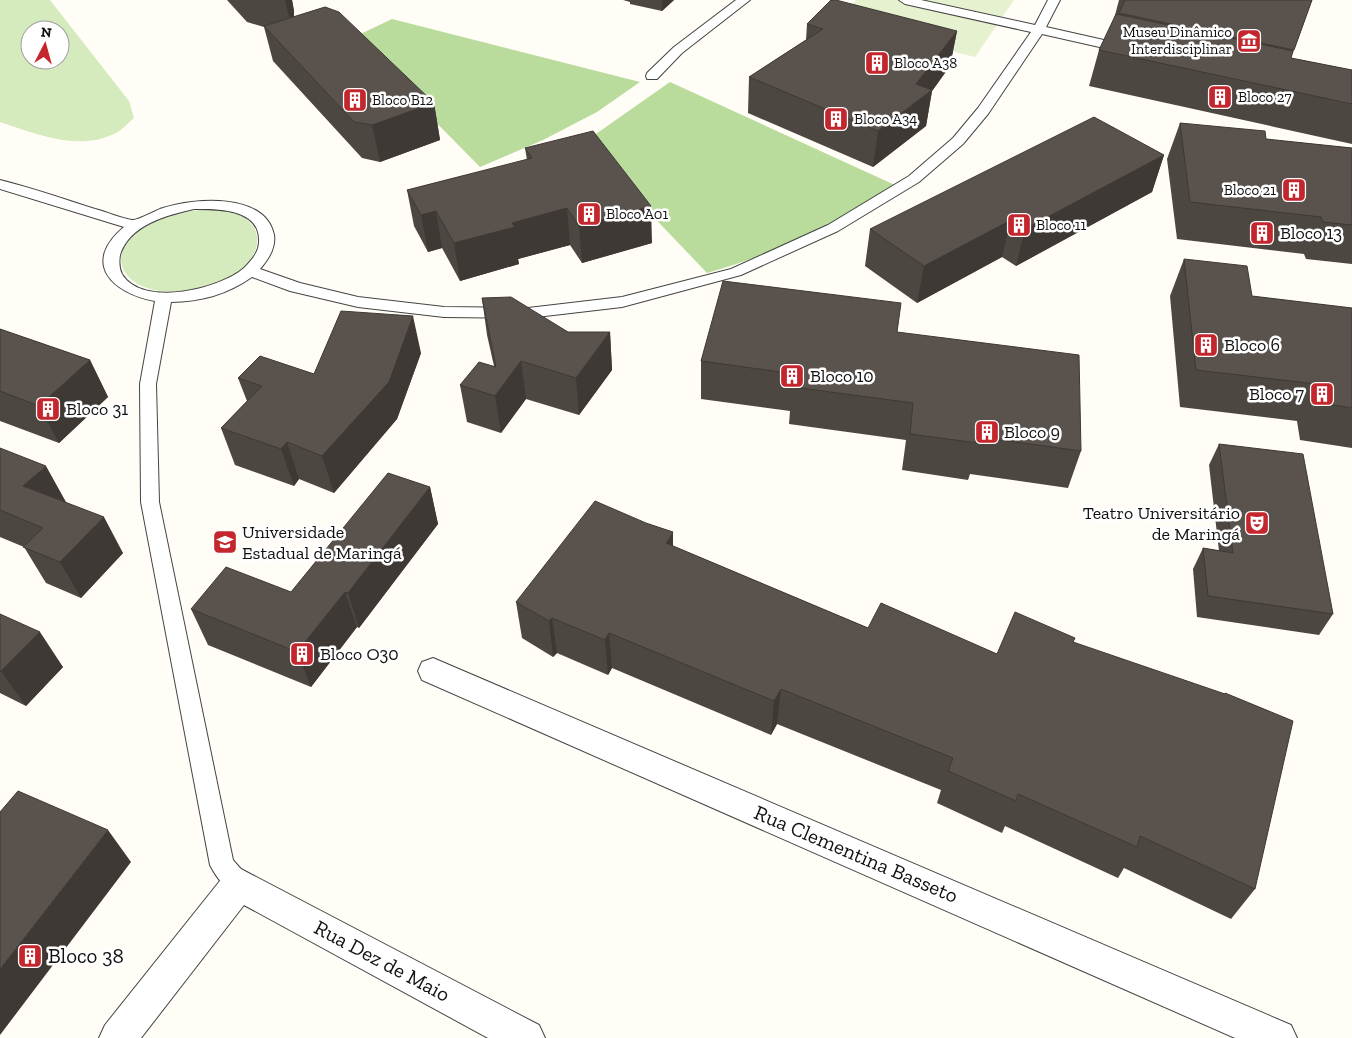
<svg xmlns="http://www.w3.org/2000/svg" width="1352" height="1038" font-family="'Zilla Slab',serif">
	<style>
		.green { fill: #d5ebbd; fill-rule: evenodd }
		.forest { fill: #b9dc9c }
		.pitch { fill: #e6f2cf }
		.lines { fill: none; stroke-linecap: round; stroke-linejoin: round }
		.lane-casing { stroke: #444; stroke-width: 2 }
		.street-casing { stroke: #444; stroke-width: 2 }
		.lane { fill: #fff; fill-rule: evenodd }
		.street { fill: #fff; fill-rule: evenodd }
		.wall { fill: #4d4742 }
		.shaded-wall { fill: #3f3936 }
		.building { fill: #5a524d; stroke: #3f3936 }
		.labels { text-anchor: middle; stroke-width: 5; stroke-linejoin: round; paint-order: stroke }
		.far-poi-label { font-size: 15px; fill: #111; stroke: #fff; text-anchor: start }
		.poi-label { font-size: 18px; fill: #111; stroke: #fff; text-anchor: start }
		.near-street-label { font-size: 21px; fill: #111; stroke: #fff }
		.near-poi-label { font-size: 21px; fill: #111; stroke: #fff; text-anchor: start }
	</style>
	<rect width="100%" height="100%" fill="#fffdf5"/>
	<!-- green -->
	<path class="green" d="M0 0H50L129 101 134 118C128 123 122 130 116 133 78 152 37 134 0 122ZM30 30H60V60H30Z
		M206 209C218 211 232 211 243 217 263 229 260 250 246 265 226 286 188 294 161 291 119 286 105 251 144 227 163 215 184 212 206 209Z"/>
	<!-- forest -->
	<path class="forest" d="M392 19 640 82 597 112 543 140 480 167 408 94 348 40Z
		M670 82 897 186C839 223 773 255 707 273L583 143Z"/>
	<!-- pitch -->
	<path class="pitch" d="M856 0H1014L975 57 836 23Z"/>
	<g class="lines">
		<defs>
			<path id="lane" d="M736 0H750L682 53 657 79H647L646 76 647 73 674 47Z
				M899 0H921L1035 25 1048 0H1060L1046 27 1126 45 1132 49 1126 53 1042 34 988 114 963 144 919 182 838 231 741 275 622 307 528 318 444 317 358 307 290 291 252 277C228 294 200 302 171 302L156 384 159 502 233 860 247 876 251 884 247 892 239 895C226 890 216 877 210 865L141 502 140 384 155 301C112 293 81 263 124 227L0 189V180C32 188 64 199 95 209 107 212 120 218 132 220 137 221 156 210 163 208 194 198 265 192 274 235 276 248 268 260 260 269L300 283 358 297 444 307 528 308 622 297 731 269 828 225 909 176 953 138 978 108 1031 32 905 4ZM194 209C216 209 258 208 259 239 260 251 252 260 244 268 220 289 142 308 122 274 119 268 119 261 120 255 129 225 167 215 194 209Z"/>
			<path id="street" d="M433 658 1291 1025 1297 1038H1235L422 680 418 671 422 662Z
				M239 868 539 1025 545 1038H488L244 905 141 1038H99L105 1025 227 872Z"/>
		</defs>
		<!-- lane casing -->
		<use href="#lane" class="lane-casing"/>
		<!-- street casing -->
		<use href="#street" class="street-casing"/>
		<!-- lane -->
		<use href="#lane" class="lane"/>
		<!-- street -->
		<use href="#street" class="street"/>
	</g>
	<!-- wall -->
	<path class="wall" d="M227 0H292L294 11V16L434 103 440 140 380 162 362 158 273 61 264 27 247 22Z
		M623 0H674L662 11 630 4V2Z
		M1119 0H1312L1291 58 1352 70V144L1089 86 1099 50 1114 19Z
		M807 24 957 31 950 66 932 91 926 126 873 167 748 113 749 77 806 40Z
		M1180 123 1266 139 1352 148V264L1306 259 1304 254 1177 239 1167 159Z
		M525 148 652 243 582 263 570 245 518 259 519 264 460 281 442 248 428 252 414 226 407 190 527 160Z
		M1164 155 1152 192 1016 266 1002 257 917 303 865 266 870 229Z
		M1184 259 1252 296 1352 308V448L1300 440 1297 421 1180 407 1170 296Z
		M482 298 568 332H610L612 370 579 415 526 399 501 433 467 422 460 385 494 366 487 335Z
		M0 329 90 360 108 397 59 443 0 421Z
		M897 332 1081 451 1068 488 970 474 968 480 902 470 906 440 789 424 790 411 701 399V361Z
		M421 353 397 419 334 493 299 479 294 486 235 465 221 428 247 401 238 378 314 374Z
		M1219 444 1333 614 1319 635 1197 617 1193 569 1203 548 1219 551 1209 465Z
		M0 448 66 502 123 553 81 598 46 583 24 547 0 537Z
		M430 487 438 524 359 628 357 627 311 687 208 645 191 609 291 592Z
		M673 546 868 628 997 654 1073 642 1255 889 1231 919 1124 868 1118 878 1005 826 1002 833 937 803 941 790 777 724 771 735 612 668 608 675 557 653 553 657 522 638 516 602Z
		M0 614 63 667 26 706 0 693Z"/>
	<!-- shaded-wall -->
	<path class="shaded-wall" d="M285 0H292L294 11V37Z
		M662 0H674L662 11Z
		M957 31 950 66 932 91 926 126 873 167 878 131Z
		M434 103 440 140 380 162 372 125Z
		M1164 155 1152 192 1016 266 1025 229Z
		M651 206 652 243 582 263 579 226Z
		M567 208 570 245 518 259 519 264 460 281 454 243 512 223Z
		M436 211 442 248 428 252 421 215Z
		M1011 220 1002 257 917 303 924 266Z
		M413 316 421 353 397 419 334 493 322 456Z
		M610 332 612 370 579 415 576 378Z
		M90 360 108 397 59 443 39 406Z
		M521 361 526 399 501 433 495 396Z
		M287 442 299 479 294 486 281 449Z
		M46 466 66 502 23 486Z
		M430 487 438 524 359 628 348 593Z
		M104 517 123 553 81 598 60 562Z
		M673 532V569L666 543Z
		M345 592 357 627 311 687 297 652Z
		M552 618 557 653 553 657 549 621Z
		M40 632 63 667 26 706 1 671Z
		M609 633 612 668 608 675 605 640Z
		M781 689 777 724 771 735 774 701Z
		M108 830 131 862 0 1035V969Z"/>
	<!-- building -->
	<path class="building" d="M831 0H836L957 31 916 84 932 90 878 131 749 77 823 29 807 24Z
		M1125 0H1312L1294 50 1119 13Z
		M325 7 339 12 434 103 372 125 354 122 264 26Z
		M1116 14 1293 51 1291 58 1352 70V104L1099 50Z
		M1094 117 1164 155 1025 229 1011 220 924 266 870 229Z
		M1180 123 1265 131 1266 139 1352 148V225L1323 222 1321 217 1190 202Z
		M593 131 651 206 579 226 567 208 512 223 515 227 454 243 436 211 421 215 407 190 532 158 525 148Z
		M1184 259 1247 266 1252 296 1352 308V408L1320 403 1316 384 1196 370Z
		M723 281 901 303 897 332 1079 355 1081 451 979 437 978 443 910 434 913 403 793 387 795 374 701 361Z
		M511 297 568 332H610L576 378 521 361 495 396 460 385 479 362 496 367 482 298Z
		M341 311 413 316 389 382 322 456 287 442 281 449 221 428 262 386 238 378 260 356 314 374Z
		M0 329 90 360 39 406 0 391Z
		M1219 444 1303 454 1333 614 1208 596 1203 548 1233 553Z
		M0 448 46 466 23 486 104 517 60 562 23 547 43 528 0 510Z
		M388 473 430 487 348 593 345 592 297 652 191 609 226 567 291 592Z
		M595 501 646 523 673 532 666 543 868 628 881 603 997 654 1015 612 1075 638 1073 642 1225 694V693L1293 721 1255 889 1140 836 1137 847 1018 794 1016 801 948 771 953 758 781 689 774 701 609 633 605 640 552 618 549 621 516 602Z
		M0 614 40 632 1 671H0Z
		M18 791 108 830 0 969V812Z"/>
	<!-- icons -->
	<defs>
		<symbol id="museum-square" viewBox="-11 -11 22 22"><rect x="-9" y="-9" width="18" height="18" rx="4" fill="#c4262e" stroke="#fff"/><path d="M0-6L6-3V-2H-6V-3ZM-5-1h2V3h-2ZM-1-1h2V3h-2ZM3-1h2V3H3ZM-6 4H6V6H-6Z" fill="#fff"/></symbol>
		<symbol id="building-square" viewBox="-11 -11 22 22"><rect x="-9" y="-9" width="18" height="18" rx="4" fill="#c4262e" stroke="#fff"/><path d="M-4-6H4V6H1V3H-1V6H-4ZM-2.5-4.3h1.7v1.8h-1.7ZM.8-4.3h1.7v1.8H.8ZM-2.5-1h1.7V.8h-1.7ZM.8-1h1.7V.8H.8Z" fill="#fff"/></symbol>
		<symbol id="theatre-square" viewBox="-11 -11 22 22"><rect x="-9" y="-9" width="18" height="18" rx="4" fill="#c4262e" stroke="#fff"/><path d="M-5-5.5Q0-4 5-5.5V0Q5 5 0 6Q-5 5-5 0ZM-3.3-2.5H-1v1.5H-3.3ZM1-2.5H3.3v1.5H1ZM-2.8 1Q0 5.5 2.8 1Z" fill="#fff"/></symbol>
		<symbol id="university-square" viewBox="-11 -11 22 22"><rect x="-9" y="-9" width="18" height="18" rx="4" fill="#c4262e" stroke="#fff"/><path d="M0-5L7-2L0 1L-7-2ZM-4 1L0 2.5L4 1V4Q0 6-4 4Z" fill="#fff"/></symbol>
	</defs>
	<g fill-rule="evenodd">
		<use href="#museum-square" x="1235" y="27" width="28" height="28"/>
		<use href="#building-square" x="863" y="49" width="28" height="28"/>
		<use href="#building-square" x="1206" y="83" width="28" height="28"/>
		<use href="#building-square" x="341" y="86" width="28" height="28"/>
		<use href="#building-square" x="822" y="105" width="28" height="28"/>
		<use href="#building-square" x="1280" y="176" width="28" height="28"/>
		<use href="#building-square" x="575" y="200" width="28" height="28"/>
		<use href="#building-square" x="1005" y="211" width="28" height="28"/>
		<use href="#building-square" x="1248" y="219" width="28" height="28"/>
		<use href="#building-square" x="1192" y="331" width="28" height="28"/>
		<use href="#building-square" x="778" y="362" width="28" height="28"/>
		<use href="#building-square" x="1308" y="380" width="28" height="28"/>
		<use href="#building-square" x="34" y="395" width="28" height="28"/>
		<use href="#building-square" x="973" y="418" width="28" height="28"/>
		<use href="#theatre-square" x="1243" y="509" width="28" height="28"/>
		<use href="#university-square" x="211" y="528" width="28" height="28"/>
		<use href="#building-square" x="288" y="640" width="28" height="28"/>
		<use href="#building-square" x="16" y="942" width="28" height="28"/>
	</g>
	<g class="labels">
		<!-- far-poi labels -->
		<g class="far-poi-label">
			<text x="1232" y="37" text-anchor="end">Museu Dinâmico<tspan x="1232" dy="17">Interdisciplinar</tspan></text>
			<text x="894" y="68">Bloco A38</text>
			<text x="1238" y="102">Bloco 27</text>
			<text x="372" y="105">Bloco B12</text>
			<text x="854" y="124">Bloco A34</text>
			<text x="1276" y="195" text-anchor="end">Bloco 21</text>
			<text x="606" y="219">Bloco A01</text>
			<text x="1036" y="230">Bloco 11</text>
		</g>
		<!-- poi labels -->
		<g class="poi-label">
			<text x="1280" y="239">Bloco 13</text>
			<text x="1224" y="351">Bloco 6</text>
			<text x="810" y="382">Bloco 10</text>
			<text x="1304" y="400" text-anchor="end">Bloco 7</text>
			<text x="66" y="415">Bloco 31</text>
			<text x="1004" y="438">Bloco 9</text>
			<text x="1240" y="519" text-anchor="end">Teatro Universitário<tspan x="1240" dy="21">de Maringá</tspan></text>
			<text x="242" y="538">Universidade<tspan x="242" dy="21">Estadual de Maringá</tspan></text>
			<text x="320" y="660">Bloco O30</text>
		</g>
		<!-- near-street labels -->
		<g class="near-street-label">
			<text transform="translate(856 854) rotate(23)" y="7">Rua Clementina Basseto</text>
			<text transform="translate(382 961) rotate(28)" y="7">Rua Dez de Maio</text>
		</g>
		<!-- near-poi labels -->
		<g class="near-poi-label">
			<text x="48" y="963">Bloco 38</text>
		</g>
	</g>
	<!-- north arrow -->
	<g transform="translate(45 45) rotate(6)"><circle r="24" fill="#ffffff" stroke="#a0a0a0"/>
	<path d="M0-4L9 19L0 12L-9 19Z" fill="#c4262e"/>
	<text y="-8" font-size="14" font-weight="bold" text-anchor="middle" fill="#111111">N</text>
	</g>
</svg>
